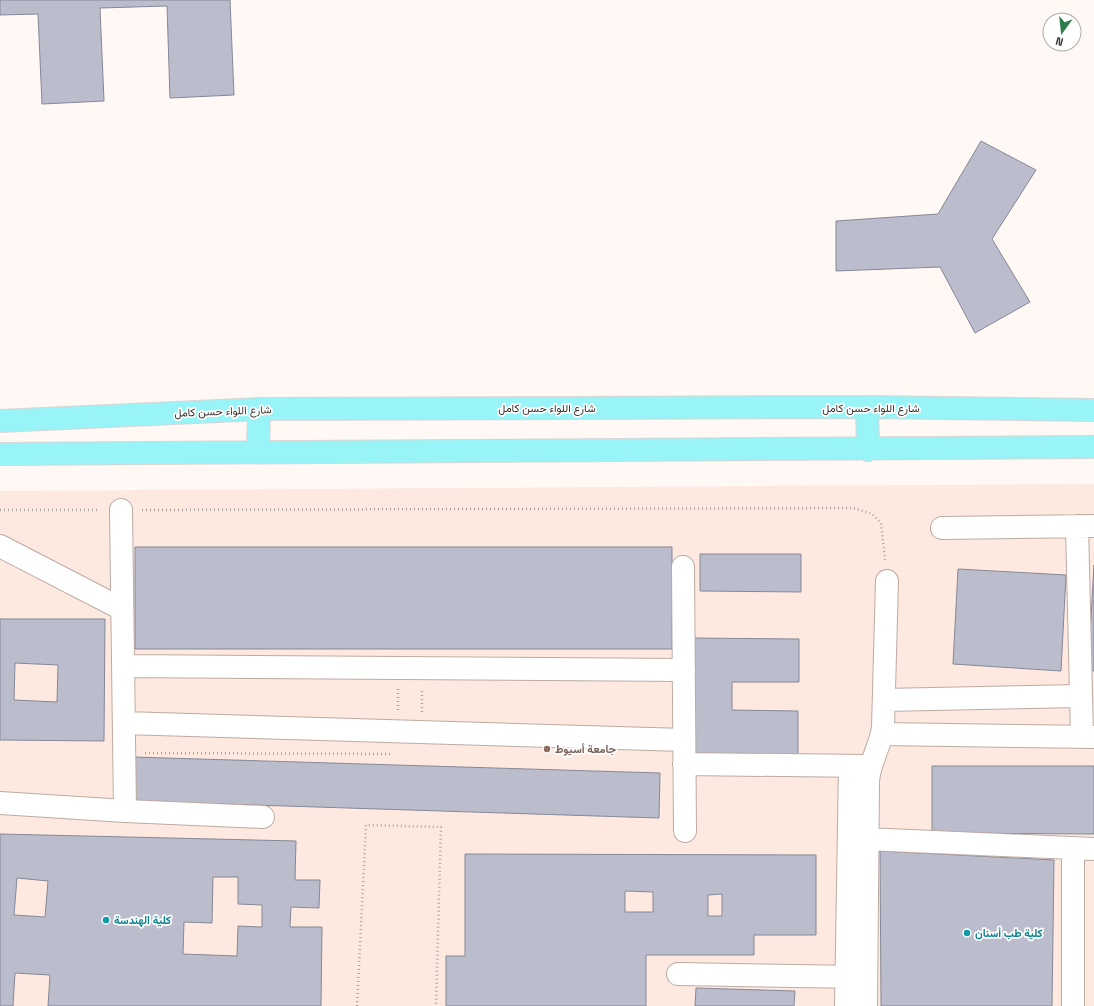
<svg xmlns="http://www.w3.org/2000/svg" width="1094" height="1006" font-family="'Space Grotesk',Vazirmatn,sans-serif">
	<style>
		.built { fill: #fee9e1 }
		.building { fill: #bbbccc; stroke: #868897; fill-rule: evenodd }
		.lines { fill: none; stroke-linecap: round; stroke-linejoin: round }
		.minor-casing { stroke: #bcaba4; stroke-width: 24 }
		.major-casing { stroke: #d7d6d5; stroke-width: 24 }
		.path { stroke: #aca5a2; stroke-width: 2.5; stroke-dasharray: 1 3; stroke-linecap: butt }
		.minor { stroke: #fff; stroke-width: 22 }
		.major { stroke: #98f4f7; stroke-width: 22 }
		.education-dot { fill: #8d6e63; stroke: #fff; stroke-width: 1.5 }
		.culture-dot { fill: #0f9aa8; stroke: #fff; stroke-width: 1.5 }
		.labels { text-anchor: middle; stroke-width: 3.5; stroke-linejoin: round; paint-order: stroke }
		.street-label { font-size: 11px; fill: #37302d; stroke: #fff }
		.education-label { font-size: 11px; font-weight: bold; fill: #785e54; stroke: #fff; text-anchor: start }
		.culture-label { font-size: 11px; font-weight: bold; fill: #0d838f; stroke: #fff; text-anchor: start }
	</style>
	<rect width="100%" height="100%" fill="#fff8f5"/>
	<!-- built -->
	<path class="built" d="M1094 484V1006H0V491Z"/>
	<!-- building -->
	<path class="building" d="M0 0H230L234 95 170 98 167 6 100 8 104 101 42 104 38 14 0 15Z
		M981 141 1036 170 992 239 1030 302 975 333 940 267 836 271V221L938 214Z
		M135 547H672V649H135Z
		M700 554H801V592L700 591Z
		M1094 565V671L1088 670Z
		M958 569 1066 575 1061 671 953 664Z
		M0 619H105L104 741 0 740ZM15 663 58 665 57 702 14 700Z
		M692 638 799 639V682H732V710L798 711V754H691Z
		M133 757 660 773 659 818 129 801Z
		M932 766H1094V834L932 833Z
		M0 834 296 841 295 880H320L319 908 291 907 290 927H322L321 1006H48L50 975 15 973 13 1006H0ZM213 877H238V904L262 905V927L238 926 237 956 183 954 184 922 212 923ZM17 878 48 881 45 917 14 915Z
		M880 851 1054 860 1052 1006H881Z
		M465 854 816 855V935H754V955H646V1006H446V956H465ZM625 891 653 892V912H625ZM722 894V916H708V895Z
		M696 988 795 991 794 1006H695Z"/>
	<g class="lines">
		<defs>
			<path id="minor" d="M121 510 125 811
				M1077 526 1082 736
				M942 528 1094 526
				M0 546 122 609
				M683 567 685 831
				M123 666 684 670
				M884 700 1080 696
				M124 723 684 740
				M882 734 1094 737
				M684 764 865 766
				M0 803 125 811 263 817
				M866 839 1094 849
				M1073 848V1006
				M678 974 861 977
				M846 1006 850 766
				M866 1006 868 782C869 762 881 746 883 727L887 581"/>
			<path id="major" d="M867 407 868 450
				M0 421 259 409 867 407 1094 410
				M258 451 259 409
				M0 454 1094 447"/>
		</defs>
		<!-- minor casing -->
		<use href="#minor" class="minor-casing"/>
		<!-- major casing -->
		<use href="#major" class="major-casing"/>
		<!-- path -->
		<path class="path" d="M0 510H99
			M142 510 853 508 872 514 881 523 885 560
			M398 710V689
			M422 712V689
			M145 753 392 754
			M357 1006 366 825 441 827 436 1006"/>
		<!-- minor -->
		<use href="#minor" class="minor"/>
		<!-- major -->
		<use href="#major" class="major"/>
	</g>
	<!-- markers -->
	<circle class="education-dot" cx="547" cy="749" r="4"/>
	<g class="culture-dot">
		<circle cx="106" cy="920" r="4"/>
		<circle cx="967" cy="933" r="4"/>
	</g>
	<g class="labels">
		<!-- street labels -->
		<g class="street-label">
			<text x="547" y="412">شارع اللواء حسن كامل</text>
			<text x="871" y="412">شارع اللواء حسن كامل</text>
			<text transform="translate(223 411) rotate(-2)" y="4">شارع اللواء حسن كامل</text>
		</g>
		<!-- education labels -->
		<g class="education-label">
			<text x="555" y="753">جامعة أسيوط</text>
		</g>
		<!-- culture labels -->
		<g class="culture-label">
			<text x="114" y="924">كلية الهندسة</text>
			<text x="975" y="937">كلية طب أسنان</text>
		</g>
	</g>
	<!-- north arrow -->
	<g transform="translate(1062 32) rotate(195)"><circle r="19" fill="#ffffff" stroke="#afacab"/>
	<path d="M0-3L7 15L0 10L-7 15Z" fill="#2e7d4d"/>
	<text y="-6" font-size="11" font-weight="bold" text-anchor="middle" fill="#37302d">N</text>
	</g>
</svg>
